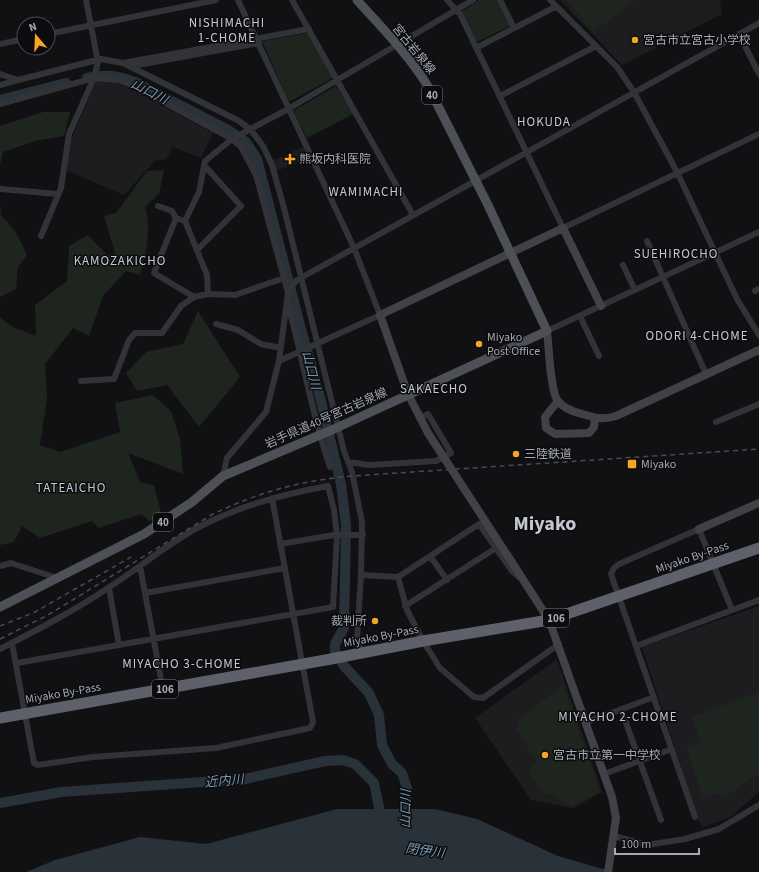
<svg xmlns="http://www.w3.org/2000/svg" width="759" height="872" font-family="'Source Sans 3','Noto Sans JP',sans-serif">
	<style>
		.built { fill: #1d1d20 }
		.green { fill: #1d251e }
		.water { fill: #293238 }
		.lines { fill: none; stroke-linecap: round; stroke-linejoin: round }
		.river { stroke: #293238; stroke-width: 10 }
		.street { stroke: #323338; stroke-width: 6 }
		.secondary { stroke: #404248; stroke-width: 8 }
		.primary { stroke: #4e5057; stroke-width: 9 }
		.highway { stroke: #5e6169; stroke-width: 11 }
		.rail { stroke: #494b51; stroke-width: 1.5; stroke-dasharray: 5 4; stroke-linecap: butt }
		.secondary-bridge { stroke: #404248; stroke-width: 8 }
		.poi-dot { fill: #f4a627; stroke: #0c0c0e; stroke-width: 1.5 }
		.labels { text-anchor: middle; stroke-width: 3; stroke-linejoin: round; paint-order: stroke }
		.shield { fill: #0c0c0e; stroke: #757982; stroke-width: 1 }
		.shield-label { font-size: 11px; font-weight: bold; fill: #a2a8b4 }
		.poi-label { font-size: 12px; fill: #a2a8b4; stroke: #0c0c0e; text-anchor: start }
		.street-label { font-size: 12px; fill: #a2a8b4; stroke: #0c0c0e }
		.neighbourhood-label { font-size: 13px; letter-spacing: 1px; fill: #c3c7d0; stroke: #0c0c0e }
		.water-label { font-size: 13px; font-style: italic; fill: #7898b0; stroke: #0c0c0e }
		.town-label { font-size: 20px; font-weight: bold; fill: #c3c7d0; stroke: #0c0c0e }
	</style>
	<rect width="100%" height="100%" fill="#111113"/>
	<!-- built -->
	<path class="built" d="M560 0H720L722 14 622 65Z
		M96 81 116 83 131 89 213 133 201 158 173 147 166 159 155 161 124 195 65 170 70 153 67 150Z
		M303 147 308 157 277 171 272 161Z
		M759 606V792L729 818 703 827 699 822 642 647Z
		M557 659 602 792 573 808 531 800 475 718Z"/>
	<!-- green -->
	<path class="green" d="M479 0H497L510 26 477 42 461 12Z
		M566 0H635L594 32Z
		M309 33 333 78 289 102 262 41Z
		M336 86 353 114 307 138 293 111Z
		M43 112H70L64 136 35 141 3 152 0 165V126Z
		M164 170 159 194 145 207C152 229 146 253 140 275L126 271 103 296 89 336 73 328 45 364 47 399 40 445 60 452 120 432 115 403 153 395 171 411 180 439 183 474 128 453 141 483 154 485 162 517 149 521 142 514 98 528 92 521 40 538 22 526 14 542 0 545V317L11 326 36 336 35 305 67 281 69 246 88 235 107 255 115 253 104 216 116 213 147 171Z
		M0 203 1 215 16 232 27 255 18 267 16 289 0 297Z
		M198 311 240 377 199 427 167 385 137 391 126 373 146 352 183 344Z
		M563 685 600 792 571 806 559 800 556 795 543 793 528 770 537 762 516 729 519 719Z
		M759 692V773L723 798 717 793 703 797 686 747 700 742 692 717Z"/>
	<!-- water -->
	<path class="water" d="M337 809H435L477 819 558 856 613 872H26L55 860 140 837 206 844Z"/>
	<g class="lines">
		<!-- river -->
		<path class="river" d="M87 78C106 74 117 75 135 82L230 131 246 142 257 159 301 329 317 385 341 484 346 525 344 628 335 644V653L344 666 369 693 379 715 382 745 392 764 402 773 407 788 405 822
			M0 100 66 83
			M0 803 61 792 245 779 325 761 343 760 355 764 374 783 382 822"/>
		<!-- street -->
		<path class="street" d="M238 0 354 248 380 315 279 361
			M292 0 413 215
			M447 0 460 14 563 228 759 134
			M500 0 514 28
			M550 0 617 67 634 92 677 172 737 299 759 335
			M48 34 216 0
			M739 34 759 74
			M0 44 24 39
			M476 48 555 7
			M123 63 309 29
			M132 66 259 43
			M0 74 18 80 101 59 123 63 239 121 251 130 263 146 272 165 284 208 344 451 352 472 362 522 361 575 357 639 362 654
			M0 85 18 80
			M500 96 596 46
			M0 104 94 78 118 80 132 85 232 139 241 147 256 175 288 293
			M1 189 57 194
			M158 206 172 211 176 218
			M185 221 176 218 154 273 194 297 208 294
			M41 236 61 188 69 134 94 78 98 62 86 0
			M647 241 706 374
			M197 250 241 206 204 165
			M623 265 635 290
			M284 278 235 295 208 294 207 275 185 221 199 192 205 161 232 139 288 109 473 0
			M755 291 759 289
			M288 305C303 359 312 415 330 467
			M580 316 599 356
			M216 324 238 330 261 344 281 348
			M547 331 759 232
			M81 381 114 379 129 340 135 333H162L181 306 194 297
			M716 422 759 404
			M348 462 369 465 436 461 451 453 428 414 419 418
			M223 476 227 458 266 412 279 361 288 293 290 288 297 280 759 23
			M280 544 334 535H363
			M430 556 447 580
			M0 566 11 563 57 578
			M140 566 163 690
			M361 575 398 577 479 524 512 571 519 577
			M398 577 407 610 423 641 440 668 474 697 483 698 559 644
			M109 588 119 645
			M145 593 285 568
			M405 606 496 548
			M12 643 34 763 38 765 93 757 216 748 310 728 313 722 272 498
			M636 646 759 600
			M0 649C37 630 74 611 108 588 139 568 167 544 199 527 239 506 283 494 328 486L334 510 337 535 333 607 17 663
			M621 709 661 820
			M587 722 654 697
			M604 774 672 749
			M695 817 611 574 614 568 619 564 699 529 732 610
			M614 836 647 845 685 839 719 829 759 805"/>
		<!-- secondary -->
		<path class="secondary" d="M547 331C549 346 550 391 558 401 564 409 574 412 582 414 595 418 603 420 616 416L759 350
			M558 401 545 417 546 428 555 434 589 433 594 427 595 418
			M428 433 408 394 380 315 563 228 601 306
			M699 529 759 503
			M515 567 549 620 612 797 616 818 608 872"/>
		<!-- primary -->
		<path class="primary" d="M0 607 144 534 192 502 223 476 334 429 547 331 487 203 429 88C409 55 382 28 357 0"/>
		<!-- highway -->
		<path class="highway" d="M0 718 331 659 423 641 549 620 759 548"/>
		<!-- rail -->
		<path class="rail" d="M0 626 35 612 131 557
			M0 639 48 615 213 514C262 491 300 481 352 476L759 449"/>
		<!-- secondary-bridge -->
		<path class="secondary-bridge" d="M428 433 515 567"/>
	</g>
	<!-- markers -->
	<g class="poi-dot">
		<circle cx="635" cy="40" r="4"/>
		<path d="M288 153h4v4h4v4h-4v4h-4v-4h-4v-4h4z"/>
		<circle cx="479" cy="344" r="4"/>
		<circle cx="516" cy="454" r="4"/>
		<rect x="627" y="459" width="10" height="10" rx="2"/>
		<circle cx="375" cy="621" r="4"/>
		<circle cx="545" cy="755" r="4"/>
	</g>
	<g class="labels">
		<!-- shield labels -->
		<g class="shield">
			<rect x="422" y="86" width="20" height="18" rx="3"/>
			<rect x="153" y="513" width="20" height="18" rx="3"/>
			<rect x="543" y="609" width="26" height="18" rx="3"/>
			<rect x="152" y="680" width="26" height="18" rx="3"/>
		</g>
		<g class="shield-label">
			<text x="432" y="99">40</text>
			<text x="163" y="526">40</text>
			<text x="556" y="622">106</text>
			<text x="165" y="693">106</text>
		</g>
		<!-- poi labels -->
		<g class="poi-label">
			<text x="643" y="44">宮古市立宮古小学校</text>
			<text x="299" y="163">熊坂内科医院</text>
			<text x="487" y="341">Miyako<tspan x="487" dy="14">Post Office</tspan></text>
			<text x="524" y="458">三陸鉄道</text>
			<text x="641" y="468">Miyako</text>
			<text x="367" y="625" text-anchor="end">裁判所</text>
			<text x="553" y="759">宮古市立第一中学校</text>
		</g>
		<!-- street labels -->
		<g class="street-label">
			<text transform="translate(414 49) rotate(51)" y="4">宮古岩泉線</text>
			<text transform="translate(326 418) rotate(-24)" y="4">岩手県道40号宮古岩泉線</text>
			<text transform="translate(692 557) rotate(-19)" y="4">Miyako By-Pass</text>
			<text transform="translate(381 636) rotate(-11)" y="4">Miyako By-Pass</text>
			<text transform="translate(63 693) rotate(-10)" y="4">Miyako By-Pass</text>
		</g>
		<!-- neighbourhood labels -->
		<g class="neighbourhood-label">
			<text x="227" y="27">NISHIMACHI<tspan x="227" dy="15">1-CHOME</tspan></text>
			<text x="544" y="126">HOKUDA</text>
			<text x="366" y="196">WAMIMACHI</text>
			<text x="676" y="258">SUEHIROCHO</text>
			<text x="120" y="265">KAMOZAKICHO</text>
			<text x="697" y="340">ODORI 4-CHOME</text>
			<text x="434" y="393">SAKAECHO</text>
			<text x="71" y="492">TATEAICHO</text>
			<text x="182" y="668">MIYACHO 3-CHOME</text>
			<text x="618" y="721">MIYACHO 2-CHOME</text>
		</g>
		<!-- water labels -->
		<g class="water-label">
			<text transform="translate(150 91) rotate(27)" y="5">山口川</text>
			<text transform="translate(312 370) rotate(76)" y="5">山口川</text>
			<text transform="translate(224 780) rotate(-5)" y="5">近内川</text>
			<text transform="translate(405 809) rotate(-89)" y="5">山口川</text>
			<text transform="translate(425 850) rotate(8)" y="5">閉伊川</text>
		</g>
		<!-- town labels -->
		<g class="town-label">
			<text x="545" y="530">Miyako</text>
		</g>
	</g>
	<!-- north arrow -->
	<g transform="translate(36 36) rotate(341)"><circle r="19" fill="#0c0c0e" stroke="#484a50"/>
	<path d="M0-3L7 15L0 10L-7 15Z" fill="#f4a627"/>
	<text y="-6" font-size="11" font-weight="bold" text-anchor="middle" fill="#a2a8b4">N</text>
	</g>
	<!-- scale -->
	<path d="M615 848v6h84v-6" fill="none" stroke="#a2a8b4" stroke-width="2"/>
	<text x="621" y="848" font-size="12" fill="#a2a8b4" stroke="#0c0c0e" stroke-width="3" paint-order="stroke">100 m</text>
</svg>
